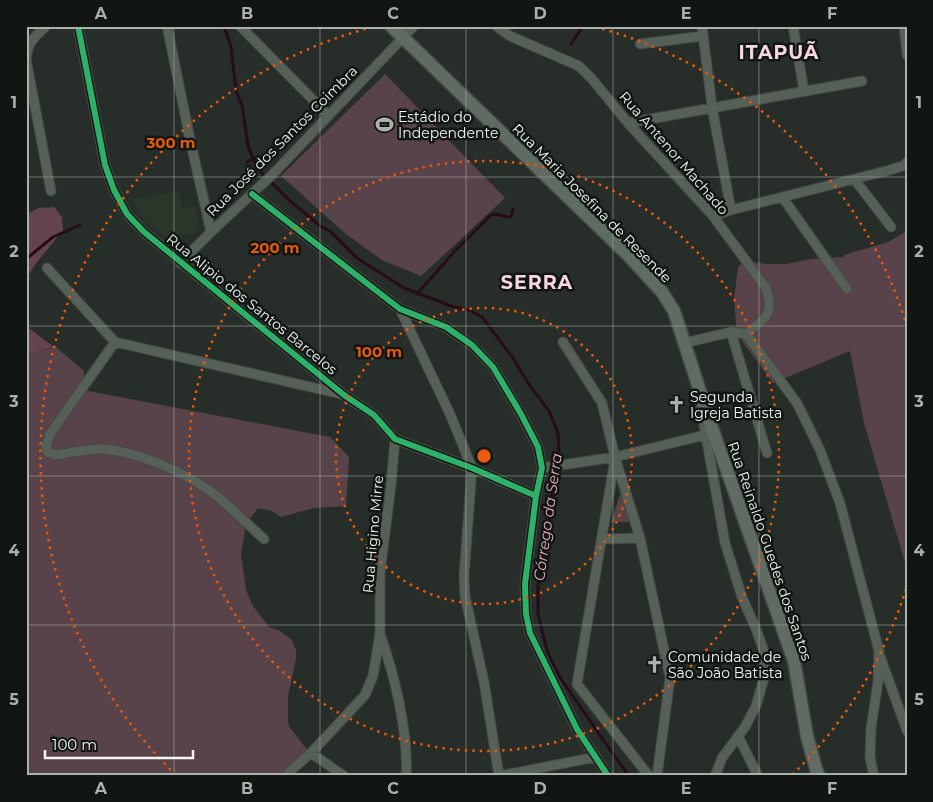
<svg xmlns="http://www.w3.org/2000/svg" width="933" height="802" font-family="Montserrat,sans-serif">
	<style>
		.built { fill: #29372b }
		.green { fill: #59434a }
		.forest { fill: #64434f }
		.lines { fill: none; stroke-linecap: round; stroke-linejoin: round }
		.stream { stroke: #280b18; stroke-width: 3 }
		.street-casing { stroke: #444845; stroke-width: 11 }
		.secondary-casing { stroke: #444845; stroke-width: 15 }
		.street { stroke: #566057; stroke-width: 9 }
		.secondary { stroke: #606b61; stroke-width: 12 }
		.cycleway-casing { stroke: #111612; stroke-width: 9 }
		.cycleway { stroke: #2db169; stroke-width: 6 }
		.grid { fill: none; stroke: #aab0aa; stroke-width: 1; stroke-opacity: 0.55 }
		.ring { fill: none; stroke: #e8590c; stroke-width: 2.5; stroke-dasharray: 2.5 5 }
		.labels { text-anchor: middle; stroke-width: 5; stroke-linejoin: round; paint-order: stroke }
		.poi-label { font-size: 14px; fill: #f0f7f0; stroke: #111612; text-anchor: start }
		.street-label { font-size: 14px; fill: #f0f7f0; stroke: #111612 }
		.water-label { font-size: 15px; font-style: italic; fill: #eea8c0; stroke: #111612 }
		.district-label { font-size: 19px; font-weight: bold; letter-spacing: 1px; fill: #f8d6e1; stroke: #111612 }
		.centre { fill: #e8590c; stroke: #111612; stroke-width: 2.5 }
		.ring-label { font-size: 15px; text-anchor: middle; font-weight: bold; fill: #e8590c; stroke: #111612; stroke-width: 5; stroke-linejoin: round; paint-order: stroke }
		.neatline { fill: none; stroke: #aab0aa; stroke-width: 2 }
		.grid-label { font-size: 16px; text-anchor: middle; font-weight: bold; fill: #aab0aa }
	</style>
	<rect width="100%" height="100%" fill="#272d28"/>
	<!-- built -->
	<path class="built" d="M179 191 182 208 196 206 200 232 166 238 144 221 132 199Z"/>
	<!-- green -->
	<path class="green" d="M385 74 505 198 421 276 382 260 346 234 281 176Z
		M907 231V569L864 423 850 351 773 383 737 334 734 300 738 267 744 261 765 264H787L811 259 844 257V255L888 242Z
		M56 347 84 371 83 390 330 437 349 457 346 506 314 508 281 517 272 511 258 508 246 524 241 554 246 590 253 606 269 627 280 631 291 639 296 650V659L288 696V722L290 728 308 751 284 776H26V355Z
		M626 477 637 522H611Z"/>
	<!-- forest -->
	<path class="forest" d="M54 207 62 217 63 230 37 262 26 279V214L39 208Z
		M26 326 54 347 26 355Z"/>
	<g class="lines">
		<!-- stream -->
		<path class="stream" d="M224 26 231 47 236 91 242 105 248 146 254 161 261 172 289 200 320 226 330 231 357 258 404 288 454 307 469 310 482 317 513 358 528 383 549 411 558 433 559 454 538 586V614L548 654 561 679 606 744 629 776
			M571 44 583 26
			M247 162 253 159
			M26 259 53 237 80 225
			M417 294 454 252 491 215C497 212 504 218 511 217L513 209"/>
		<defs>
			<path id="street" d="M46 26C34 38 28 41 26 59L51 191
				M78 26 105 165 114 190 127 214 144 232 344 395 374 415 395 439 472 468 536 496
				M167 26 191 144 211 232
				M240 26 328 115
				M496 26 510 36 579 66 592 79 628 123 713 216 766 288C775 315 765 318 746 334
				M702 26 712 107 731 210
				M793 26 804 91
				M904 26 907 55
				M640 44 703 36
				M628 123 862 81
				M855 180 891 227
				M252 194 400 309 446 327 472 345 493 367 521 414 538 447 542 468 536 496 525 584 526 614 530 633 577 729 608 776
				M783 198 847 289
				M713 216 731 210 890 170 905 165 907 162
				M180 263 211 232 272 175 414 26
				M47 268 115 342 341 394
				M400 309 450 414 472 468 464 576 465 596 484 682 499 776
				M731 332 767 453
				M115 342 50 434 46 446 48 452 55 455C71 453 87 448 104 449 138 452 182 471 210 491 229 505 246 523 264 539
				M563 342 602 403 615 457 640 538 670 678 657 776
				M684 343 731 332 746 334 797 403 820 450 840 503 879 651 878 682 871 728 870 757 874 776
				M701 408 725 543 742 597 756 629 765 654 764 678 756 706 745 727 722 758 715 776
				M615 459 577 684 649 776
				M542 468 615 457 705 435
				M603 539 640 538
				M380 634C394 673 409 734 406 776
				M880 656 907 731
				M738 736 758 776
				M311 753 344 776
				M287 776 290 771 311 753 365 695 373 676 380 633V573L391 485 395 439
				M499 776 596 757"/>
			<path id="secondary" d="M391 26 627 254 662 292 674 311 711 425 794 661 807 736 816 769 819 776"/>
		</defs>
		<!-- street casing -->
		<use href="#street" class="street-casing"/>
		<!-- secondary casing -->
		<use href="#secondary" class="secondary-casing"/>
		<!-- street -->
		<use href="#street" class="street"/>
		<!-- secondary -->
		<use href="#secondary" class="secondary"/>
		<defs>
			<path id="cycleway" d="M78 26 105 165 114 190 127 214 144 232 344 395 374 415 395 439 472 468 536 496
				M252 194 400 309 446 327 472 345 493 367 521 414 538 447 542 468 536 496 525 584 526 614 530 633 577 729 608 776"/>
		</defs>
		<!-- cycleway casing -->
		<use href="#cycleway" class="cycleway-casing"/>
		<!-- cycleway -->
		<use href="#cycleway" class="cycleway"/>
	</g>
	<!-- grid -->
	<path class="grid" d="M174 26V776M320 26V776M466 26V776M613 26V776M759 26V776M26 177H907M26 326H907M26 476H907M26 625H907"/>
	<!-- distance rings -->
	<g class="ring">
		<circle cx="484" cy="456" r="148"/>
		<circle cx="484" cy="456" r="295"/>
		<path d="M906 589A443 443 0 0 1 792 775M176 775A443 443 0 0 1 373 27M595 27A443 443 0 0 1 906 323"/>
	</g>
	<!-- icons -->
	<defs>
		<symbol id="stadium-bare" viewBox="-9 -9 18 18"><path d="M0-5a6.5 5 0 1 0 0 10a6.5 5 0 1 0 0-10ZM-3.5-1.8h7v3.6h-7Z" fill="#aab0aa" stroke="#111612" stroke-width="2.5" paint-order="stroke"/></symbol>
		<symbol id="church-bare" viewBox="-9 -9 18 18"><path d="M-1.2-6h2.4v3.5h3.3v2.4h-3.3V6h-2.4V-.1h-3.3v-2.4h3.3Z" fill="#aab0aa" stroke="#111612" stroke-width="2.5" paint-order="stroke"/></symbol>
	</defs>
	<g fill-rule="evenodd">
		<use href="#stadium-bare" x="372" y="112" width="25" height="25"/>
		<use href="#church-bare" x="664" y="392" width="25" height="25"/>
		<use href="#church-bare" x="642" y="652" width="25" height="25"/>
	</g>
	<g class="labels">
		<!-- poi labels -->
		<g class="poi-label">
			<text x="398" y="122">Estádio do<tspan x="398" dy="16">Independente</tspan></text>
			<text x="690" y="402">Segunda<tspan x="690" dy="16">Igreja Batista</tspan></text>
			<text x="668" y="662">Comunidade de<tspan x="668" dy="16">São João Batista</tspan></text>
		</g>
		<!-- street labels -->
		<g class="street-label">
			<text transform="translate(282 141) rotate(-45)" y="5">Rua José dos Santos Coimbra</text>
			<text transform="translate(674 153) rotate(49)" y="5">Rua Antenor Machado</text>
			<text transform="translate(592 203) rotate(45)" y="5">Rua Maria Josefina de Resende</text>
			<text transform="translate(252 304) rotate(39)" y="5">Rua Alipio dos Santos Barcelos</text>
			<text transform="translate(373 534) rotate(-85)" y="5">Rua Higino Mirre</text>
			<text transform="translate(770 551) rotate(71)" y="5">Rua Reinaldo Guedes dos Santos</text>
		</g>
		<!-- water labels -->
		<g class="water-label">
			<text transform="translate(548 517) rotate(-82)" y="5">Córrego da Serra</text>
		</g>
		<!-- district labels -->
		<g class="district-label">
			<text x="779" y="59">ITAPUÃ</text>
			<text x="537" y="289">SERRA</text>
		</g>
	</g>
	<circle cx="484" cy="456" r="8" class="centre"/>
	<g class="ring-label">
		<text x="171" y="148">300 m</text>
		<text x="275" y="253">200 m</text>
		<text x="379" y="357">100 m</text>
	</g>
	<!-- border -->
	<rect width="933" height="802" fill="none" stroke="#111612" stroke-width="55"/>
	<!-- scale -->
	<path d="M45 750v8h148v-8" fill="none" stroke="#f0f7f0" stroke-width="2.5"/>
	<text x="52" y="750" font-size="15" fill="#f0f7f0" stroke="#111612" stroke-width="4" paint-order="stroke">100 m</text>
	<rect x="28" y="28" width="878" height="746" class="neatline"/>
	<g class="grid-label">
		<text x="101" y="19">A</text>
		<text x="247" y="19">B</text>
		<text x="393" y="19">C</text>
		<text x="540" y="19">D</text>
		<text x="686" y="19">E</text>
		<text x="832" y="19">F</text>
		<text x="14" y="108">1</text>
		<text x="919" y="108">1</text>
		<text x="14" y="257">2</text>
		<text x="919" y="257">2</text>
		<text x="14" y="407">3</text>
		<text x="919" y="407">3</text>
		<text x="14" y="556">4</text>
		<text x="919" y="556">4</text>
		<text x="14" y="705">5</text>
		<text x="919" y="705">5</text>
		<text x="101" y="794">A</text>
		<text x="247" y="794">B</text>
		<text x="393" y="794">C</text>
		<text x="540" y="794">D</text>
		<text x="686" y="794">E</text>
		<text x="832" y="794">F</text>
	</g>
</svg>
